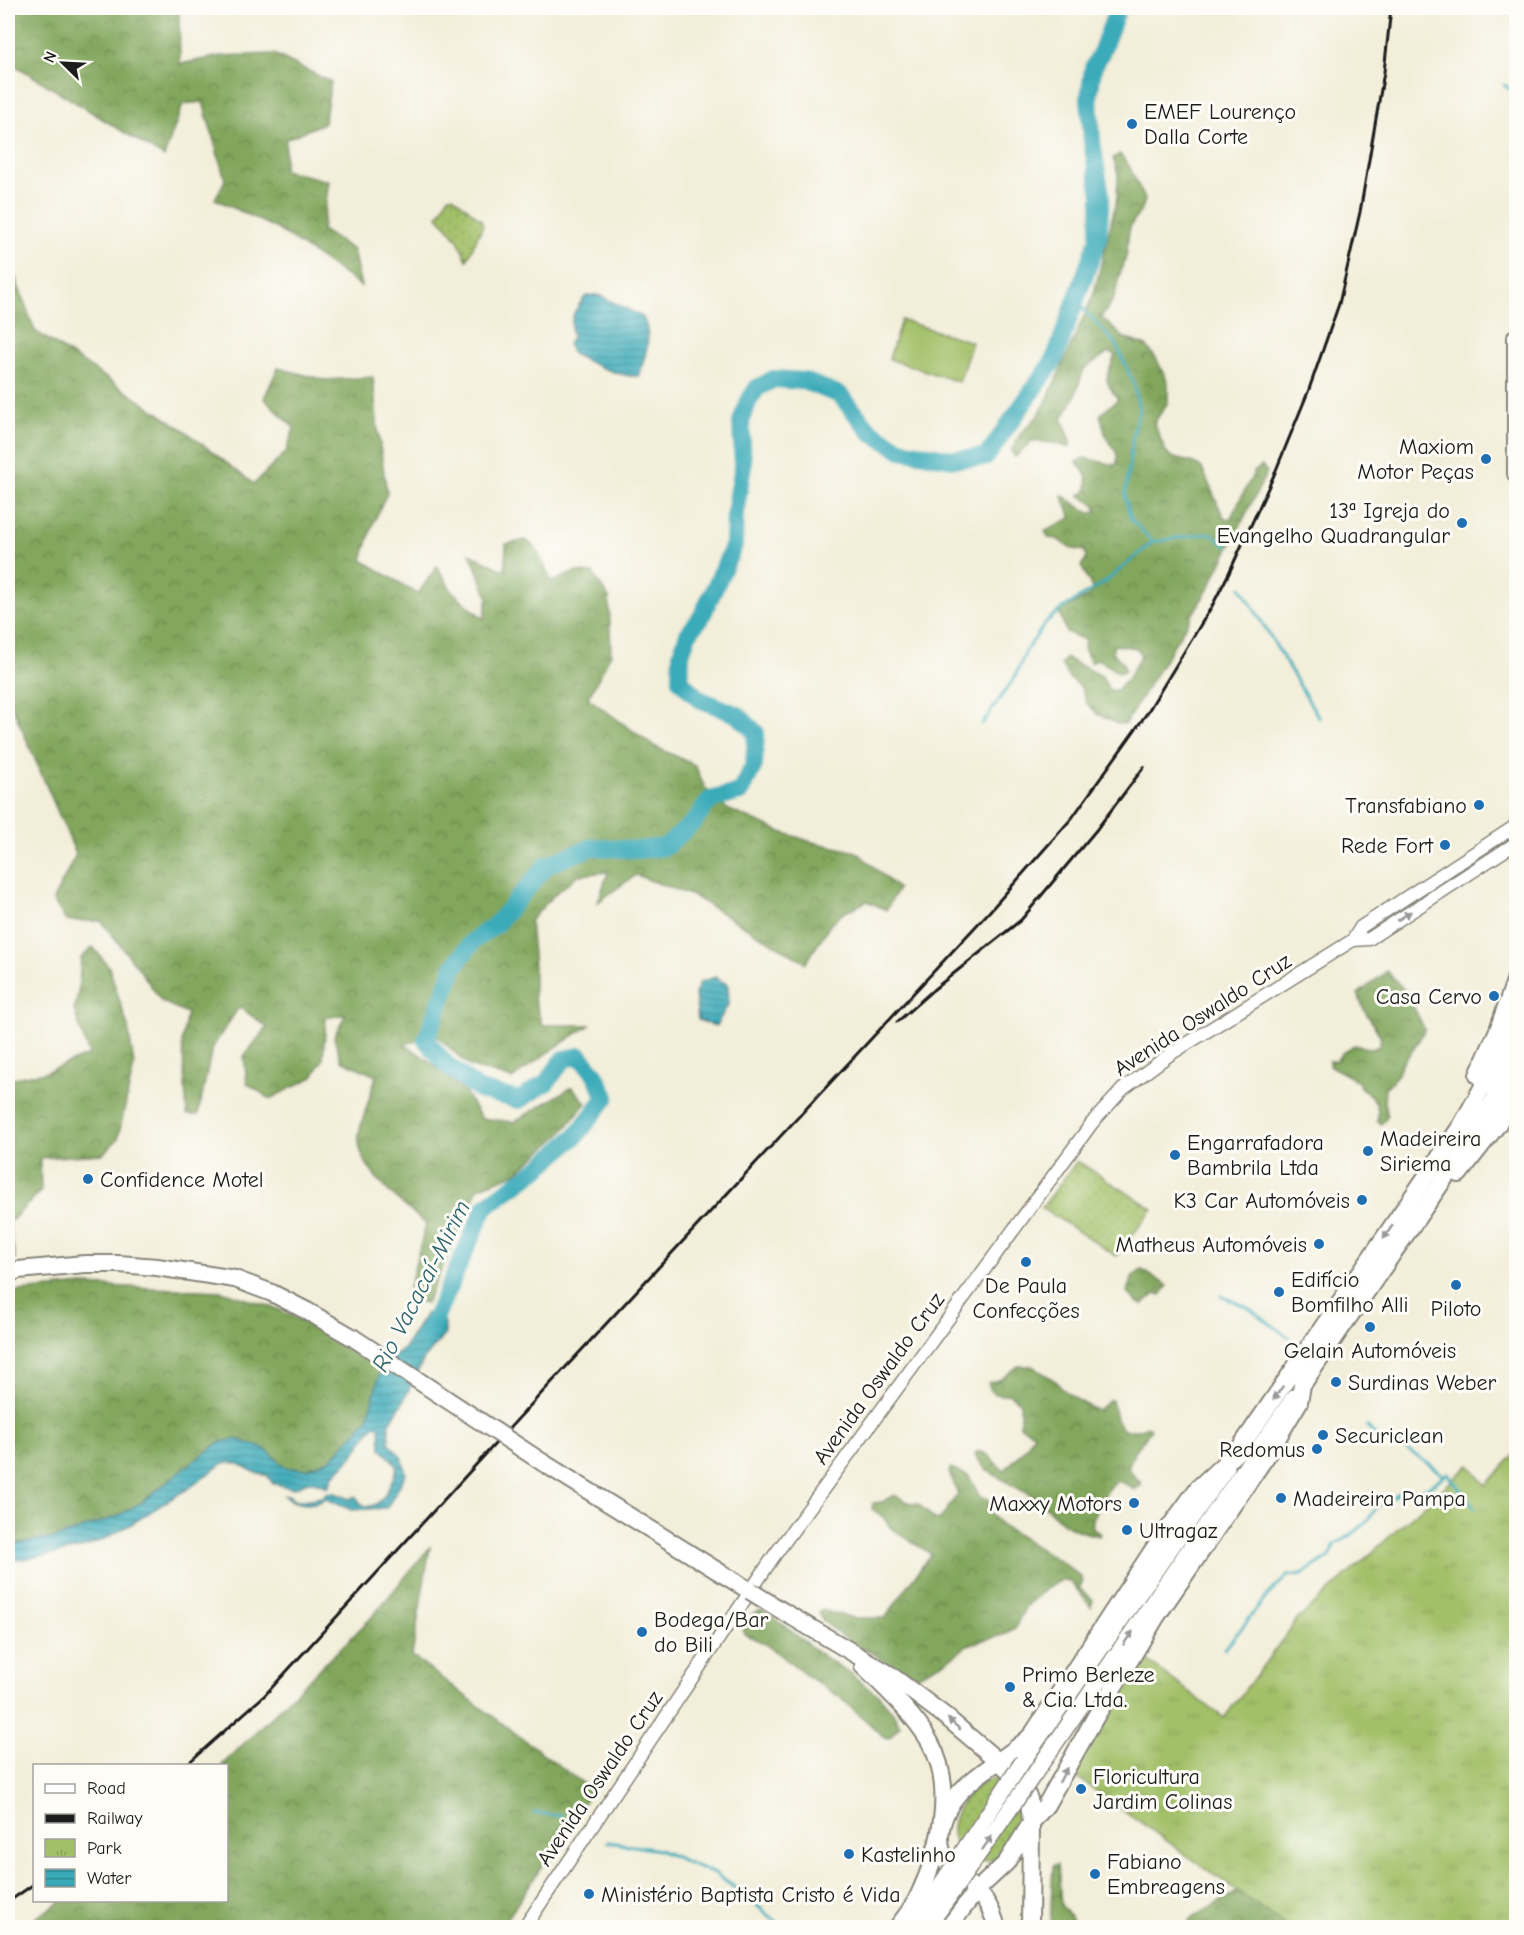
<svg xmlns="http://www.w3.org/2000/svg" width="1524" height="1935" font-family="'Comic Neue',sans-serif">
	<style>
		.grass { fill: url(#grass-dots); stroke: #5f6e42; stroke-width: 1.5 }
		.forest { fill: url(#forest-crowns); stroke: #4e613c; stroke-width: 1.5 }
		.park { fill: url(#park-tufts); stroke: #5f6e42; stroke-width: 1.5 }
		.pitch { fill: #a2c068; stroke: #5f6e42; stroke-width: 1.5 }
		.water { fill: url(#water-rules); stroke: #2b636a; stroke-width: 1.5 }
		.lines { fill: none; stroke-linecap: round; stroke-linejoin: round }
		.stream { stroke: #3aaab9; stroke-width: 3 }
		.river { stroke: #3aaab9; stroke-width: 18 }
		.tertiary-casing { stroke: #87857a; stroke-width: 15 }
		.primary-casing { stroke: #87857a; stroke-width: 18 }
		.trunk-casing { stroke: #87857a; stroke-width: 20 }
		.tertiary { stroke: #fff; stroke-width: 12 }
		.primary { stroke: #fff; stroke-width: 15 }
		.trunk { stroke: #fff; stroke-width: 16 }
		.rail { stroke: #1c1c1c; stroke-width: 3 }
		.primary-bridge-casing { stroke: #87857a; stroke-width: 18; stroke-linecap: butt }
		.trunk-bridge-casing { stroke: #87857a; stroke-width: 20; stroke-linecap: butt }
		.primary-bridge { stroke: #fff; stroke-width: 15 }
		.trunk-bridge { stroke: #fff; stroke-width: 16 }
		.oneway { fill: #999 }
		.poi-dot { fill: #1f6fb2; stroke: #fdfcf7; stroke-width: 2 }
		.labels { text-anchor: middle; stroke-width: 6; stroke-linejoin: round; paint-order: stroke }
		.poi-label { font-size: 22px; fill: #1c1c1c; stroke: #fdfcf7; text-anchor: start }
		.street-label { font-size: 22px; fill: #1c1c1c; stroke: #fdfcf7 }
		.water-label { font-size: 24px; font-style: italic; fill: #2b636a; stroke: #fdfcf7 }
	</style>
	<defs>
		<pattern id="grass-dots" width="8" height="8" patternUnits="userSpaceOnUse" patternTransform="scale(1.5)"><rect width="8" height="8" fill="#a2c068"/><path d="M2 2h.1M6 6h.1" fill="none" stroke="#8ba45a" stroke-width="1.8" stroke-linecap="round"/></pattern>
		<pattern id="forest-crowns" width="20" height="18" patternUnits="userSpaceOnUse" patternTransform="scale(1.5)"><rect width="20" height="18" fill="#81a65c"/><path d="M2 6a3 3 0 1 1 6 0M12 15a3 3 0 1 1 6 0" fill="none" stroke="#69864b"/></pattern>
		<pattern id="park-tufts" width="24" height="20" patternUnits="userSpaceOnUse" patternTransform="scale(1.5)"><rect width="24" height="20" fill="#a2c068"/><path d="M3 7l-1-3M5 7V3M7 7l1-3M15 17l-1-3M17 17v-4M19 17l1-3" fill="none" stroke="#8ba45a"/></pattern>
		<pattern id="water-rules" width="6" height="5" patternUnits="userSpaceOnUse" patternTransform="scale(1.5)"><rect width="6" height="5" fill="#3aaab9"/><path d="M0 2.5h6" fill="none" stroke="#308a96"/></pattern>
	</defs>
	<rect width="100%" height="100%" fill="#fdfcf7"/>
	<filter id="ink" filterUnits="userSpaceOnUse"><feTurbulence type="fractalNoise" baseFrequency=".0167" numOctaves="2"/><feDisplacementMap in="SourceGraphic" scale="12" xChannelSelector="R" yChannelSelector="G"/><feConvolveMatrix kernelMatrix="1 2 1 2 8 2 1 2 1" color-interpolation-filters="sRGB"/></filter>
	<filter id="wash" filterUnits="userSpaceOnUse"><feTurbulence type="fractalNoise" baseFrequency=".008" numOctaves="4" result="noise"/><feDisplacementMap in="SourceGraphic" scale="24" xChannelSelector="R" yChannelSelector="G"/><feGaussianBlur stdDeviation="1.35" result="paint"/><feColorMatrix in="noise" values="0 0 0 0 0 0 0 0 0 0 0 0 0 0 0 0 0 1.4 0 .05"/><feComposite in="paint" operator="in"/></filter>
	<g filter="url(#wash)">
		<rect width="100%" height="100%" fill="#f2eed9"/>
		<!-- grass -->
		<path class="grass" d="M449 196H453L481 220 483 225 467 260 458 240 438 216Z
			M1077 1161 1153 1209 1116 1256 1042 1208Z
			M990 1779 1005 1781 1016 1788C1025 1813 1026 1816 1012 1840 1007 1848 998 1859 988 1861 980 1862 973 1858 967 1854 945 1841 950 1821 962 1802 969 1791 978 1784 990 1779Z"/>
		<!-- forest -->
		<path class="forest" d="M8 8H179L180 64 220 56 274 54 331 82 324 123 286 139 284 170 329 181 322 230 353 250 361 286 277 229 215 199 225 180 203 102 183 104 164 157 8 61Z
			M1120 154 1129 166 1145 199C1143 214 1134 216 1130 228 1127 238 1128 247 1126 257 1125 261 1123 266 1121 270 1114 294 1118 297 1101 317L1123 337 1146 346 1156 358 1168 383V402L1154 423 1166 452C1175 463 1192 458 1202 468L1222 514 1225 518 1230 519 1255 471 1262 466 1267 472 1209 588 1125 724H1118L1097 714 1086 702 1081 687 1069 678 1061 664 1066 658 1102 676 1109 690H1117L1128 678 1141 655 1137 648 1114 645 1112 652 1123 663 1125 671 1118 673 1098 659 1091 663 1084 649 1085 640 1066 632 1059 611 1089 596 1092 588 1081 566 1086 559 1085 551 1070 548 1057 539 1049 538 1045 531 1071 518 1062 495 1089 513 1097 512 1094 504 1079 495 1086 492C1090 478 1085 473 1077 462L1084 458 1116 465C1121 452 1113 450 1107 439 1104 432 1103 423 1100 415L1118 399C1101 377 1107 379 1115 355L1109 352 1084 369 1074 399 1062 418 1071 441 1069 448 1055 443 1032 441 1015 457 1011 451 1020 434 1038 416 1046 402 1094 293 1117 198 1118 174 1113 158Z
			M11 266 35 331 183 429 254 484 286 452 294 428 264 398 278 368 325 380 373 377 378 432 387 493 372 527 362 560 418 594 437 566 452 591 484 619 488 597 470 553 505 571 506 544 526 540 537 550 552 582 575 572 593 573 609 598 611 654 588 698 654 746 695 765 705 788 727 809 781 832 812 842 857 852 898 889 886 910 867 901 842 914 830 925 806 963 693 896 636 875 598 902 608 872 578 875 552 897 530 921 534 967V998L542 1025H590L547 1053 512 1079 469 1066 438 1037 404 1044 427 1059 465 1092 481 1118 514 1122 572 1087 586 1103 560 1135 516 1173 478 1188 426 1304 407 1295 426 1224C404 1205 354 1168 359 1134 363 1115 371 1095 376 1076L341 1060 334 1037 346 1014 326 1018 323 1059 313 1077 270 1099 247 1083 244 1056 267 1027 239 1007 212 1048 198 1115H187L182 1040 187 1013 162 1002 139 969 101 921H66L53 900 76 854 8 697V270Z
			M93 947 109 967 128 1027 134 1065 118 1139 103 1154 40 1158 41 1191 9 1223 15 1258 8 1260V1079L46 1072 89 1055 74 1010 78 994 81 958Z
			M1387 971 1406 992 1425 1030 1413 1050 1401 1064 1398 1074 1385 1089 1384 1103 1388 1116 1381 1124 1377 1120C1381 1107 1373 1095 1361 1089L1358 1081 1330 1066 1329 1061H1336L1342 1053 1354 1045 1372 1049 1379 1046 1381 1037 1363 1008 1358 994Z
			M1142 1270 1168 1286 1161 1295 1155 1294 1143 1305 1138 1303 1127 1292 1133 1276Z
			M83 1285 222 1291 278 1309 319 1330 381 1368 368 1418 332 1459 306 1469 287 1468 265 1449 237 1439 183 1469 142 1502 118 1516 56 1538 8 1545V1294L20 1291Z
			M1018 1366H1032L1057 1382 1061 1388 1079 1401 1098 1411 1109 1400H1112L1117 1420 1122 1430H1137L1148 1426 1151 1429C1143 1442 1131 1454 1128 1469L1141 1483 1134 1490 1126 1484 1117 1481C1106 1490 1090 1514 1093 1529L1100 1533 1099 1536 1079 1531 1063 1523 1037 1499 986 1470 975 1455 976 1452C991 1450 993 1465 1005 1470L1027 1446 1034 1433 1020 1426V1403L1009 1394 999 1395 992 1393 988 1383 1001 1379Z
			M951 1468 969 1476 980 1497 989 1500 991 1512 1000 1524 1066 1565 1081 1577 1083 1582 1079 1588 1093 1600 1091 1607 1070 1581 1062 1580 1047 1588 1026 1606 1015 1628 1003 1635 970 1644 948 1660 914 1677 900 1674 871 1652 853 1644 824 1622 819 1614 821 1610 854 1618H885L931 1554 891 1528 883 1517 872 1509 873 1503 882 1502 894 1495 910 1503 918 1504 936 1520 941 1518 958 1494 949 1472Z
			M430 1547 412 1656 592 1790 502 1927H22L61 1901 226 1900V1766L222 1765 370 1619Z
			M761 1610 771 1615 824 1657 852 1674 865 1686 878 1694 892 1711 900 1725 889 1738 884 1737 841 1698 808 1677 764 1643 745 1634 743 1629 752 1614Z
			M1058 1864 1061 1905 1079 1927H1050L1053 1865Z
			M1247 1882 1450 1928H1186L1190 1919 1234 1894Z"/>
		<!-- park -->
		<path class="park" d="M1516 1453V1927H1288L1074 1775 1141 1656 1224 1718 1297 1620 1469 1465 1486 1485Z"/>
		<!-- pitch -->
		<path class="pitch" d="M901 320 972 342 959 382 889 359Z"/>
		<!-- water -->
		<path class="water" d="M595 295 601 296 643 317C653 336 645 357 639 376 619 378 588 362 571 353L568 343 572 338C569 318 574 310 586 296Z
			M715 977 728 985 729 1003 716 1026 698 1020 695 994 700 982Z
			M426 1313 445 1323V1334L424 1359 403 1402 389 1424V1442L402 1458 406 1474 387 1508 351 1510 326 1499C313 1506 295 1506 284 1495H290L294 1500C304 1501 313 1498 323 1497L326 1493 333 1492 350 1499 356 1496 359 1502C359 1503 367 1506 368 1506 384 1507 392 1480 397 1468L396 1464 381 1449 380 1426H373L353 1456 333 1476 328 1487C319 1484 312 1479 303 1484 299 1486 298 1487 293 1488 286 1488 281 1484 273 1484L267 1475C251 1476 242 1459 225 1463 216 1466 198 1483 188 1489 156 1506 122 1534 88 1546 62 1554 35 1558 8 1561V1545L56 1538 118 1516 142 1502 183 1469 220 1442 237 1439 265 1449 287 1468 306 1469 331 1459 368 1418 381 1368 404 1348Z"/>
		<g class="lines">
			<!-- stream -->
			<path class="stream" d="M1504 85 1516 93
				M1076 301 1116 344 1134 384 1139 410 1133 435 1125 497 1131 519 1153 542 1210 533 1227 546
				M1241 587 1319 718
				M982 724 1015 677 1026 651 1046 622 1064 607 1104 583 1153 542
				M1221 1296 1247 1307 1290 1338
				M1367 1426 1380 1441 1401 1446 1432 1466 1444 1476 1447 1473 1475 1508
				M1225 1649 1267 1596 1287 1576 1302 1574 1329 1557 1335 1544 1347 1538 1365 1524 1377 1507 1403 1491 1425 1489 1444 1476
				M534 1813 562 1816
				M608 1842 659 1850 715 1874 741 1892 784 1928"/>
			<!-- river -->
			<path class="river" d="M423 1337 435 1318 485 1207 539 1168 577 1135 606 1097 595 1074 580 1056 564 1059 546 1083 519 1100 479 1090 446 1064 426 1040 455 965 473 941 495 925 547 865 592 847 638 850 665 847 694 822 710 800 740 792 754 765 756 733 738 715 699 699 680 680 681 654 688 634 702 616 734 545 735 513 743 466 741 422 748 402 757 388 774 379 804 381 840 395 871 432 901 450 953 459 986 457 1054 360 1098 239 1101 196 1092 142 1089 98 1093 68 1101 53 1118 8"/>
		</g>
	</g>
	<g filter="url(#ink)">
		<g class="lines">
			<defs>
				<path id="tertiary" d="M1353 940 1369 939 1516 843
					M524 1928 774 1556 1092 1123 1123 1089 1169 1055 1353 940 1361 927 1514 827 1516 823"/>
				<path id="primary" d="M1023 1761 1227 1467
					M1035 1773 1294 1397
					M908 1928 944 1880
					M927 1928 953 1891"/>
				<path id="trunk" d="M1516 337V474
					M1478 1075 1498 1030 1516 978
					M1459 1174 1498 1124 1516 1088
					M8 1274 18 1270 85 1264H119L157 1267 235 1279 272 1293 307 1311 352 1337
					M542 1462 750 1591
					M784 1612 889 1674 945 1716 1012 1773 1022 1785 1029 1799 1031 1823 1030 1928
					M863 1666C887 1690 913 1713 930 1742 956 1789 940 1851 918 1897 913 1908 904 1918 897 1928
					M948 1928 977 1890 1006 1863 1031 1823 1046 1805 1096 1716 1156 1617 1267 1455 1299 1402 1302 1385 1462 1153 1494 1100 1516 1050
					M997 1928C987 1891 973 1891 950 1867 943 1859 940 1849 940 1837 944 1783 998 1768 1032 1735L1153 1550 1198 1488 1237 1452 1461 1126 1498 1059 1516 1012"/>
			</defs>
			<!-- tertiary casing -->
			<use href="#tertiary" class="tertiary-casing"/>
			<!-- primary casing -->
			<use href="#primary" class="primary-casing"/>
			<!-- trunk casing -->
			<use href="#trunk" class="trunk-casing"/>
			<!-- tertiary -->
			<use href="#tertiary" class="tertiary"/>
			<!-- primary -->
			<use href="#primary" class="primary"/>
			<!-- trunk -->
			<use href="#trunk" class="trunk"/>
			<!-- rail -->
			<path class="rail" d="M897 1022 933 990 1021 920 1097 829 1144 767
				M185 1766 265 1695 538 1397 989 912 1072 818 1147 713 1212 606 1229 573 1274 475 1308 392 1339 304 1360 212 1384 72 1391 8
				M8 1902 34 1884"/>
			<defs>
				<path id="primary-bridge" d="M944 1880 1023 1761
					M953 1891 1035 1773"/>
				<path id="trunk-bridge" d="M352 1337 542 1462
					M750 1591 784 1612"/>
			</defs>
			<!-- primary-bridge casing -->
			<use href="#primary-bridge" class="primary-bridge-casing"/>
			<!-- trunk-bridge casing -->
			<use href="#trunk-bridge" class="trunk-bridge-casing"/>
			<!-- primary-bridge -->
			<use href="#primary-bridge" class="primary-bridge"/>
			<!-- trunk-bridge -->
			<use href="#trunk-bridge" class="trunk-bridge"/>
		</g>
		<!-- one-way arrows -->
		<defs><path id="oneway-solid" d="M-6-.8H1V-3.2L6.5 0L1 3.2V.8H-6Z" transform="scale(1.5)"/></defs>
		<g class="oneway">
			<use href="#oneway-solid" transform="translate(1404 916) rotate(-33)"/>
			<use href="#oneway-solid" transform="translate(1388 1232) rotate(124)"/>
			<use href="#oneway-solid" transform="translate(1278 1393) rotate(125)"/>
			<use href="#oneway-solid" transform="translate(1128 1638) rotate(-55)"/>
			<use href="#oneway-solid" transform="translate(954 1724) rotate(-139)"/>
			<use href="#oneway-solid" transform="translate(1063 1775) rotate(-62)"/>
			<use href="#oneway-solid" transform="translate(987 1843) rotate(-55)"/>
		</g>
	</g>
	<!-- markers -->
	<g class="poi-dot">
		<circle cx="1132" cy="124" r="6"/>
		<circle cx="1486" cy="459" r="6"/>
		<circle cx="1462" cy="523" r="6"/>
		<circle cx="1479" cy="805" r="6"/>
		<circle cx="1445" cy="845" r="6"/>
		<circle cx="1494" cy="996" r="6"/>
		<circle cx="1368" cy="1151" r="6"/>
		<circle cx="1175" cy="1155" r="6"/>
		<circle cx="88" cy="1179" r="6"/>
		<circle cx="1362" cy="1200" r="6"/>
		<circle cx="1319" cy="1244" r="6"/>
		<circle cx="1026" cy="1262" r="6"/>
		<circle cx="1456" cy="1285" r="6"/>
		<circle cx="1279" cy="1292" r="6"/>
		<circle cx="1370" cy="1327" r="6"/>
		<circle cx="1336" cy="1382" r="6"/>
		<circle cx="1323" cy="1435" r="6"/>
		<circle cx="1317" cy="1449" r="6"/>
		<circle cx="1281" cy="1498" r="6"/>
		<circle cx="1134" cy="1503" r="6"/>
		<circle cx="1127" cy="1530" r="6"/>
		<circle cx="642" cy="1632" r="6"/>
		<circle cx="1010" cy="1687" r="6"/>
		<circle cx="1081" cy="1789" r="6"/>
		<circle cx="849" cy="1854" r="6"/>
		<circle cx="1095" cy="1874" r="6"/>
		<circle cx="589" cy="1894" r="6"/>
	</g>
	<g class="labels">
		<!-- poi labels -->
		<g class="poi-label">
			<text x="1144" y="119">EMEF Lourenço<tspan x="1144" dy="25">Dalla Corte</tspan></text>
			<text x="1474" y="454" text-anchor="end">Maxiom<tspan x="1474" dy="25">Motor Peças</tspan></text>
			<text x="1450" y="518" text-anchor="end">13ª Igreja do<tspan x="1450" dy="25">Evangelho Quadrangular</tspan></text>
			<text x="1467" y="813" text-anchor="end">Transfabiano</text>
			<text x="1433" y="853" text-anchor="end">Rede Fort</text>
			<text x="1482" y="1004" text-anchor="end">Casa Cervo</text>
			<text x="1380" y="1146">Madeireira<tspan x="1380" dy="25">Siriema</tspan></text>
			<text x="1187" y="1150">Engarrafadora<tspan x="1187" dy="25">Bambrila Ltda</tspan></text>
			<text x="100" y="1187">Confidence Motel</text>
			<text x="1350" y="1208" text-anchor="end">K3 Car Automóveis</text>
			<text x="1307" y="1252" text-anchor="end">Matheus Automóveis</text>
			<text x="1291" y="1287">Edifício<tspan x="1291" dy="25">Bomfilho Alli</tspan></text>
			<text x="1026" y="1293" text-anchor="middle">De Paula<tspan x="1026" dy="25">Confecções</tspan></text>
			<text x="1456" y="1316" text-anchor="middle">Piloto</text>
			<text x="1370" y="1358" text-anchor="middle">Gelain Automóveis</text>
			<text x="1348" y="1390">Surdinas Weber</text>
			<text x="1335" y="1443">Securiclean</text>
			<text x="1305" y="1457" text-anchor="end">Redomus</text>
			<text x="1293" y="1506">Madeireira Pampa</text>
			<text x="1122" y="1511" text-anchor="end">Maxxy Motors</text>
			<text x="1139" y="1538">Ultragaz</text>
			<text x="654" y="1627">Bodega/Bar<tspan x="654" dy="25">do Bili</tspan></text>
			<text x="1022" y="1682">Primo Berleze<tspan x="1022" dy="25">&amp; Cia. Ltda.</tspan></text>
			<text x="1093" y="1784">Floricultura<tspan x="1093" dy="25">Jardim Colinas</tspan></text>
			<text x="861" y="1862">Kastelinho</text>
			<text x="1107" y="1869">Fabiano<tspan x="1107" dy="25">Embreagens</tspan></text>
			<text x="601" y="1902">Ministério Baptista Cristo é Vida</text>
		</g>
		<!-- street labels -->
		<g class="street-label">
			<text transform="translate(1202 1014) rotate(-33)" y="8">Avenida Oswaldo Cruz</text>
			<text transform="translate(878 1378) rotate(-54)" y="8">Avenida Oswaldo Cruz</text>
			<text transform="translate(599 1778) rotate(-56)" y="8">Avenida Oswaldo Cruz</text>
		</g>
		<!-- water labels -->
		<g class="water-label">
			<text transform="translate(421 1286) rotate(-63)" y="8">Rio Vacacaí-Mirim</text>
		</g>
	</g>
	<!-- margin -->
	<rect width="1524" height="1935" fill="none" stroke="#fdfcf7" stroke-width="30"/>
	<!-- legend -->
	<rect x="33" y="1764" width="195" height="138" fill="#fdfcf7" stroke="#a3a29f" stroke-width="1.5"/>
	<rect x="45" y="1784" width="30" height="9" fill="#ffffff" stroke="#a3a29f" stroke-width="1.5"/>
	<text x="87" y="1794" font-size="18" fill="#1c1c1c">Road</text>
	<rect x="45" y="1814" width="30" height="9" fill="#1c1c1c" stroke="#a3a29f" stroke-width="1.5"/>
	<text x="87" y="1824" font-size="18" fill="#1c1c1c">Railway</text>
	<rect x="45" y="1839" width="30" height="18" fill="url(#park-tufts)" stroke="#a3a29f" stroke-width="1.5"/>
	<text x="87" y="1854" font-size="18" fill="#1c1c1c">Park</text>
	<rect x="45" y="1869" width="30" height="18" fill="url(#water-rules)" stroke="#a3a29f" stroke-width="1.5"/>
	<text x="87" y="1884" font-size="18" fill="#1c1c1c">Water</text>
	<!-- north arrow -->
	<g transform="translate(63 63) rotate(294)" stroke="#fdfcf7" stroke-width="4.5" paint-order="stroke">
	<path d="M0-4.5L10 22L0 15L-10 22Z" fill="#1c1c1c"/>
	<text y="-9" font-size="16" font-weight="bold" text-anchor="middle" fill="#1c1c1c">N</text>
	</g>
</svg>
